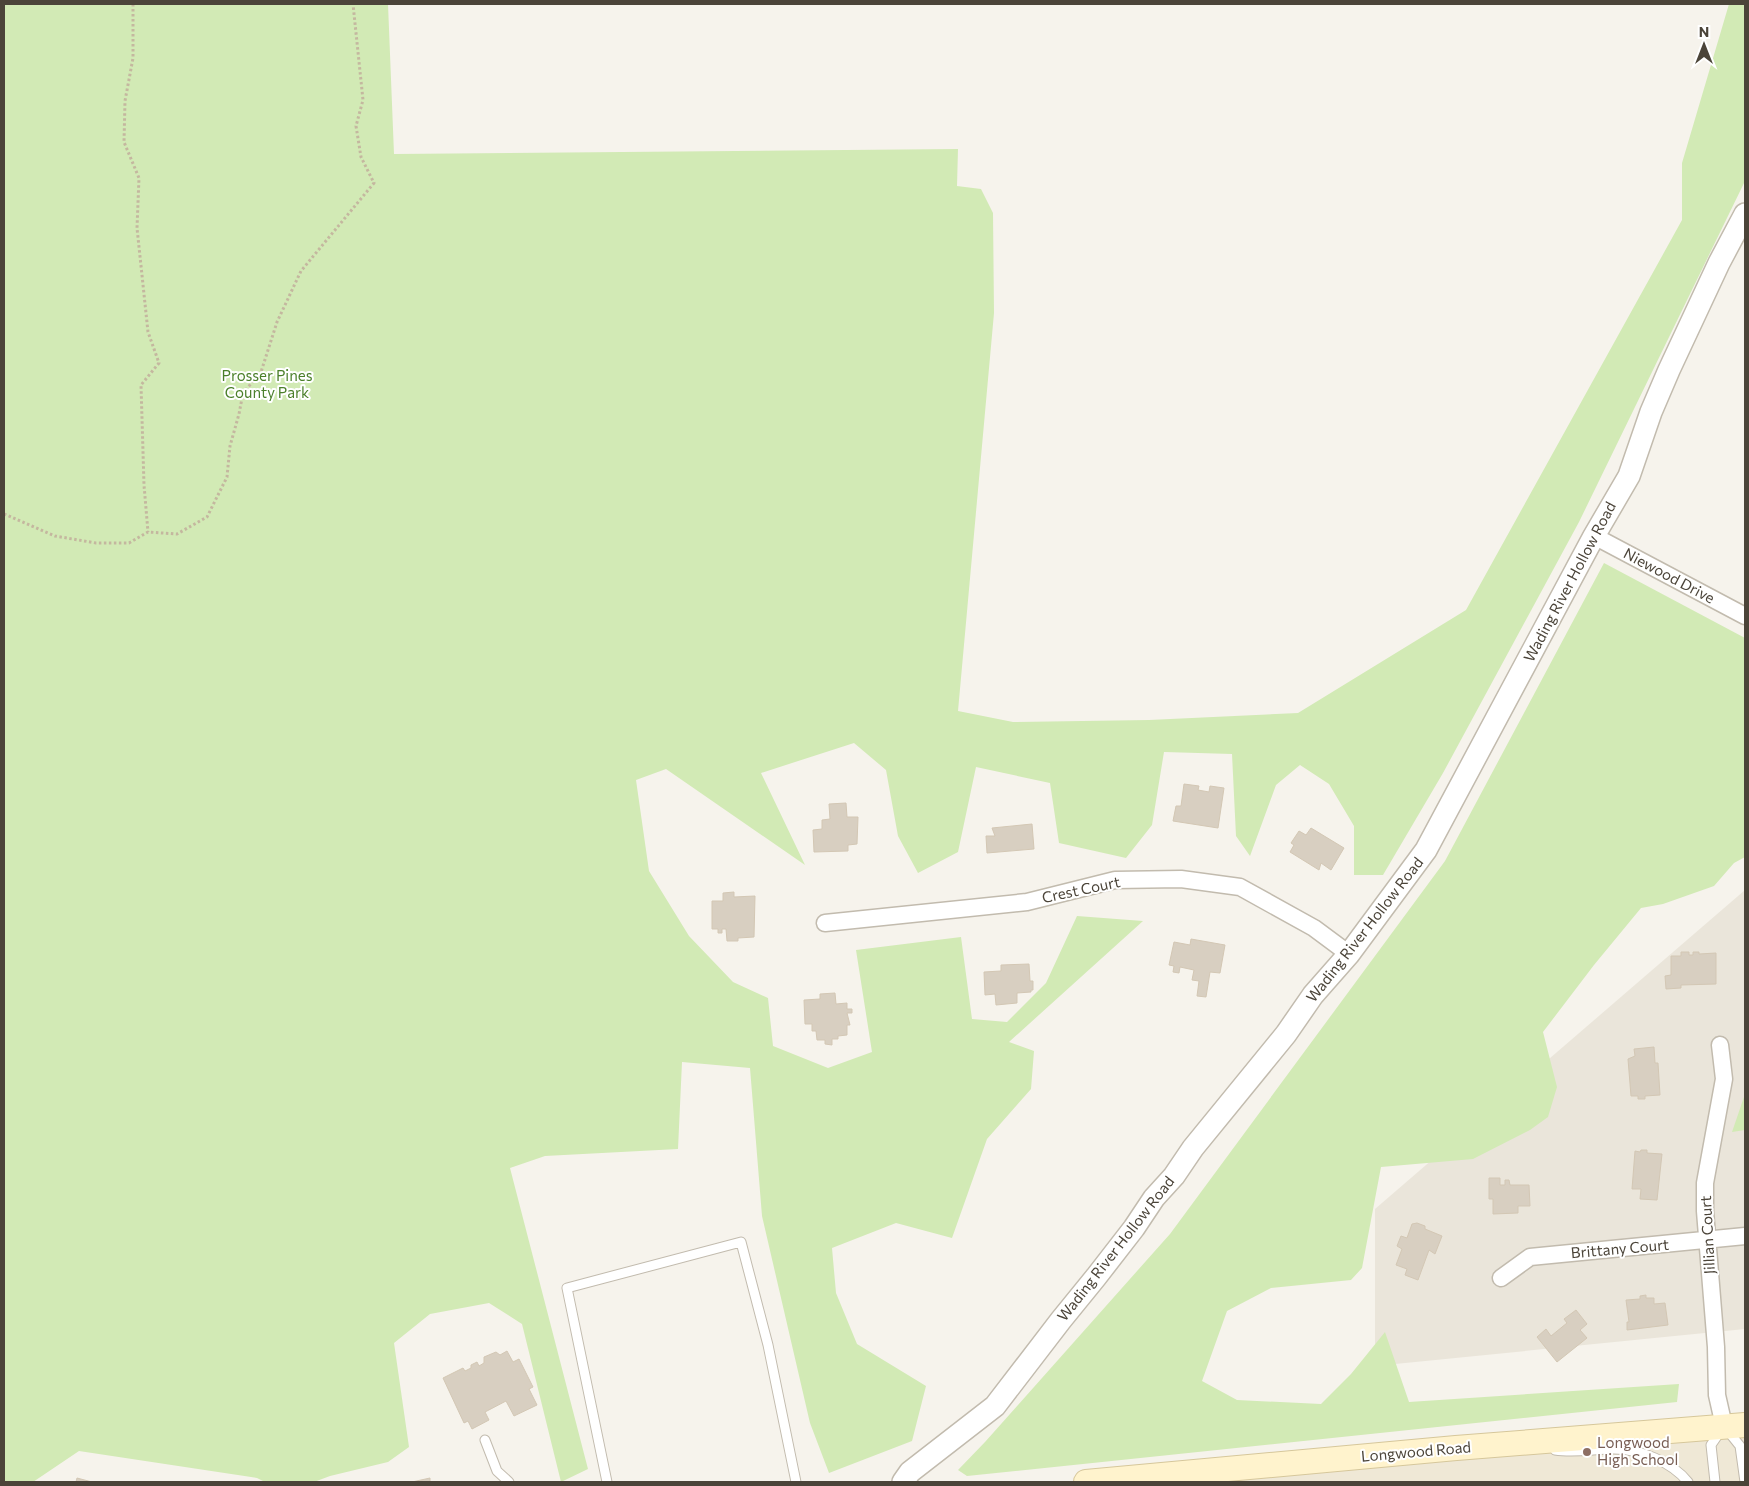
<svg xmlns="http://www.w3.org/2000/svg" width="1749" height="1486" font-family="Commissioner,sans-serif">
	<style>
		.residential { fill: #eae5da }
		.education { fill: #efe8d6 }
		.green { fill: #d2eab5 }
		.building { fill: #d8cfc1; stroke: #d3c7b4 }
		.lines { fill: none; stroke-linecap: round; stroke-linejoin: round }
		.service-casing { stroke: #c2bbae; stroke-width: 11 }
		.minor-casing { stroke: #c2bbae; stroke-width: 19 }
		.tertiary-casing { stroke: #c2bbae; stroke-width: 24 }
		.secondary-casing { stroke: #d6c79b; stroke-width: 26 }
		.path { stroke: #c4b79f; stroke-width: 3; stroke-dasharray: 2.5 2.5; stroke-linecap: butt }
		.service { stroke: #fff; stroke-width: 9 }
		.minor { stroke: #fff; stroke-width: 16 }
		.tertiary { stroke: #fff; stroke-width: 21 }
		.secondary { stroke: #fff3cd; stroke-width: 24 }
		.education-dot { fill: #8d6e63; stroke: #fff; stroke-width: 2 }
		.labels { text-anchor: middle; stroke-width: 4; stroke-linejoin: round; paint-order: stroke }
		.park-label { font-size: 15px; fill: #4a7f2a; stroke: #fff }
		.street-label { font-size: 15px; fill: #4b4439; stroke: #fff }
		.education-label { font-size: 15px; fill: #785e54; stroke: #fff; text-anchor: start }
	</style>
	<rect width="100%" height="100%" fill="#f6f3ec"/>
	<!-- residential -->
	<path class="residential" d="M1745 890V1329L1375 1366V1209Z"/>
	<!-- education -->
	<path class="education" d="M1745 1426V1482H1096Z"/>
	<!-- green -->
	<path class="green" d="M4 4H388L394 154 958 149 957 186 981 189 993 213 994 313 958 711 1013 722 1149 720 1298 713 1466 610 1682 220V163L1729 4H1745V181L1579 522 1443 773 1383 875H1354V826L1329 784 1300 765 1276 785 1250 856 1236 836 1232 754 1164 752 1152 825 1126 858 1059 843 1050 783 976 767 958 852 918 873 898 836 886 770 854 743 761 773 805 865 666 769 636 780 649 871 689 936 733 982 768 998 773 1046 828 1068 872 1052 856 950 961 937 972 1019 1007 1022 1046 983 1077 916 1143 921 1009 1042 1034 1051 1031 1089 987 1139 952 1238 896 1223 832 1248 836 1293 857 1344 926 1386 912 1441 829 1473 810 1423 762 1216 750 1068 682 1062 678 1149 545 1156 510 1168 588 1469 561 1482 522 1324 489 1303 430 1314 394 1343 409 1447 388 1462 330 1476 314 1482H265L257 1478 79 1451 33 1482H4Z
		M1604 563 1745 638V857L1734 863 1714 886 1663 904 1641 908 1594 965 1543 1032 1557 1087 1548 1117 1530 1130 1473 1159 1381 1167 1362 1268 1351 1280 1271 1288 1227 1311 1202 1381 1237 1400 1321 1404 1351 1374 1385 1332 1409 1402 1679 1384 1677 1402 967 1476 958 1470 985 1442 1170 1234 1445 861Z
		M1745 1094V1130L1732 1132Z"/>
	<!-- building -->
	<path class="building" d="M1184 784 1199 786 1198 790 1209 792 1210 786 1224 788 1218 828 1173 821 1176 806H1181Z
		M846 803 847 817H858L857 844 848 845V851L814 852 813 830 822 829V820L830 819 829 804Z
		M1032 824 1034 849 987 853 986 836H995L992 828Z
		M1311 828 1344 848 1331 870 1321 863 1319 870 1290 852 1294 845 1291 843 1299 831 1306 835Z
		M734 892V897L755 896 754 937 738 938V941H727L726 929H722V933H718V929H712V901H723V893Z
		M1191 939 1225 945 1220 973 1210 972 1206 997 1197 996 1199 981 1192 980 1194 970 1180 967 1179 973 1173 972 1174 966 1169 965 1174 942 1190 945Z
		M1681 952H1689V955H1693V952H1699V954L1716 953V984L1681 985V988L1666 989 1665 976 1671 975V956H1681Z
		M1029 964 1030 981H1033V990H1031V992L1017 993V1003L996 1005 995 994 985 995 984 972 1001 971V965Z
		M835 993 836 1004 847 1003V1009H852V1013H847L850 1025H847V1035L838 1036V1039H832V1045L825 1044V1040H817L816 1031H812V1024H805L804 1000 820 999V994Z
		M1654 1047 1655 1063H1658L1660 1095 1645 1096V1099H1638V1096H1631L1628 1059 1635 1056 1634 1049Z
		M1641 1150H1647V1153L1662 1154 1657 1200 1640 1199 1641 1189H1632L1635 1151 1640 1152Z
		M1489 1178H1500V1185H1505V1180H1509L1510 1185H1529L1530 1206H1518V1213L1493 1214V1199H1489Z
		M1417 1223 1425 1226V1229L1442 1236 1435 1254 1429 1250 1418 1280 1405 1275 1407 1269 1396 1265 1402 1249 1397 1246 1401 1236 1407 1238 1412 1224Z
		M1646 1295V1298H1654V1304L1665 1303 1668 1325 1627 1330V1322H1629L1626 1300 1640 1299V1296Z
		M1576 1310 1587 1324 1580 1330 1587 1338 1557 1362 1537 1337 1546 1329 1551 1336 1567 1323 1564 1319Z
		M507 1351 513 1362 519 1359 533 1387 529 1389 537 1405 514 1416 506 1401 485 1412 489 1420 472 1429 468 1421 464 1423 443 1378 463 1368 465 1371 471 1368V1365L477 1362 479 1366 484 1363V1357L496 1352 500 1355Z
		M77 1478 92 1482H76Z
		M430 1478V1482H412Z"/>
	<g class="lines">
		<defs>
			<path id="service" d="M485 1440 497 1471 509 1482
				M1555 1450C1575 1453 1595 1449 1614 1449 1640 1449 1672 1462 1688 1482
				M607 1482 567 1288 741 1242 768 1345 796 1482
				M1715 1482 1711 1445 1724 1426 1740 1446 1745 1482"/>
			<path id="minor" d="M1594 536 1745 616
				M825 923 1027 902 1115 880 1181 879 1240 887 1314 928 1349 954
				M1720 1045 1724 1079 1705 1183V1211L1716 1347 1717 1395 1724 1426
				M1501 1278 1530 1257 1745 1236"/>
			<path id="tertiary" d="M903 1482 910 1472 995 1406 1061 1320 1096 1277 1134 1228 1154 1198 1174 1176 1193 1148 1286 1034 1313 995 1349 954 1426 850 1594 536 1629 476 1651 412 1669 370 1719 263 1745 214"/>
			<path id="secondary" d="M1086 1482 1456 1448 1745 1425"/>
		</defs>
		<!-- service casing -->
		<use href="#service" class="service-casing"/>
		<!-- minor casing -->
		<use href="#minor" class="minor-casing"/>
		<!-- tertiary casing -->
		<use href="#tertiary" class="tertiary-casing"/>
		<!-- secondary casing -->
		<use href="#secondary" class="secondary-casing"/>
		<!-- path -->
		<path class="path" d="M133 4V58L125 101 124 142 139 178 137 228 148 332 159 363 141 385 144 485 148 532
			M4 514 55 536 96 543H129L148 532 177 534 207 517 227 477 230 446 239 414 243 393 261 372 277 322 301 271 374 183 361 157 356 126 363 100 353 4"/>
		<!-- service -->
		<use href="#service" class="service"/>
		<!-- minor -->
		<use href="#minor" class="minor"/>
		<!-- tertiary -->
		<use href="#tertiary" class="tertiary"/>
		<!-- secondary -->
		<use href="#secondary" class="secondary"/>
	</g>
	<!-- markers -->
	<circle class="education-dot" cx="1587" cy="1452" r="5"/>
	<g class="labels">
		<!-- park labels -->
		<g class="park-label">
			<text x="267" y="381">Prosser Pines<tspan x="267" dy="17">County Park</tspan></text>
		</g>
		<!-- street labels -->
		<g class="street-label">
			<text transform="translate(1669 576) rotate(28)" y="5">Niewood Drive</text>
			<text transform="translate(1570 582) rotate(-62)" y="5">Wading River Hollow Road</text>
			<text transform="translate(1081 890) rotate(-12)" y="5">Crest Court</text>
			<text transform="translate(1365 930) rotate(-52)" y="5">Wading River Hollow Road</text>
			<text transform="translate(1708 1235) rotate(-93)" y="5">Jillian Court</text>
			<text transform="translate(1116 1249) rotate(-52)" y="5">Wading River Hollow Road</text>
			<text transform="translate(1620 1249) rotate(-5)" y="5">Brittany Court</text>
			<text transform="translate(1416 1452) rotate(-5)" y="5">Longwood Road</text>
		</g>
		<!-- education labels -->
		<g class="education-label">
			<text x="1597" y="1448">Longwood<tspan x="1597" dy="17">High School</tspan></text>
		</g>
	</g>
	<!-- border -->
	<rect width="1749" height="1486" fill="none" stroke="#4b4439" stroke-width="10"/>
	<!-- north arrow -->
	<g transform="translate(1704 45)" stroke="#ffffff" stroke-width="4" paint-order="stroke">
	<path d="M0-4L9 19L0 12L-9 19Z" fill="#4b4439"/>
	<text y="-8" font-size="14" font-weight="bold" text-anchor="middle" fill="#4b4439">N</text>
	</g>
</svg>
